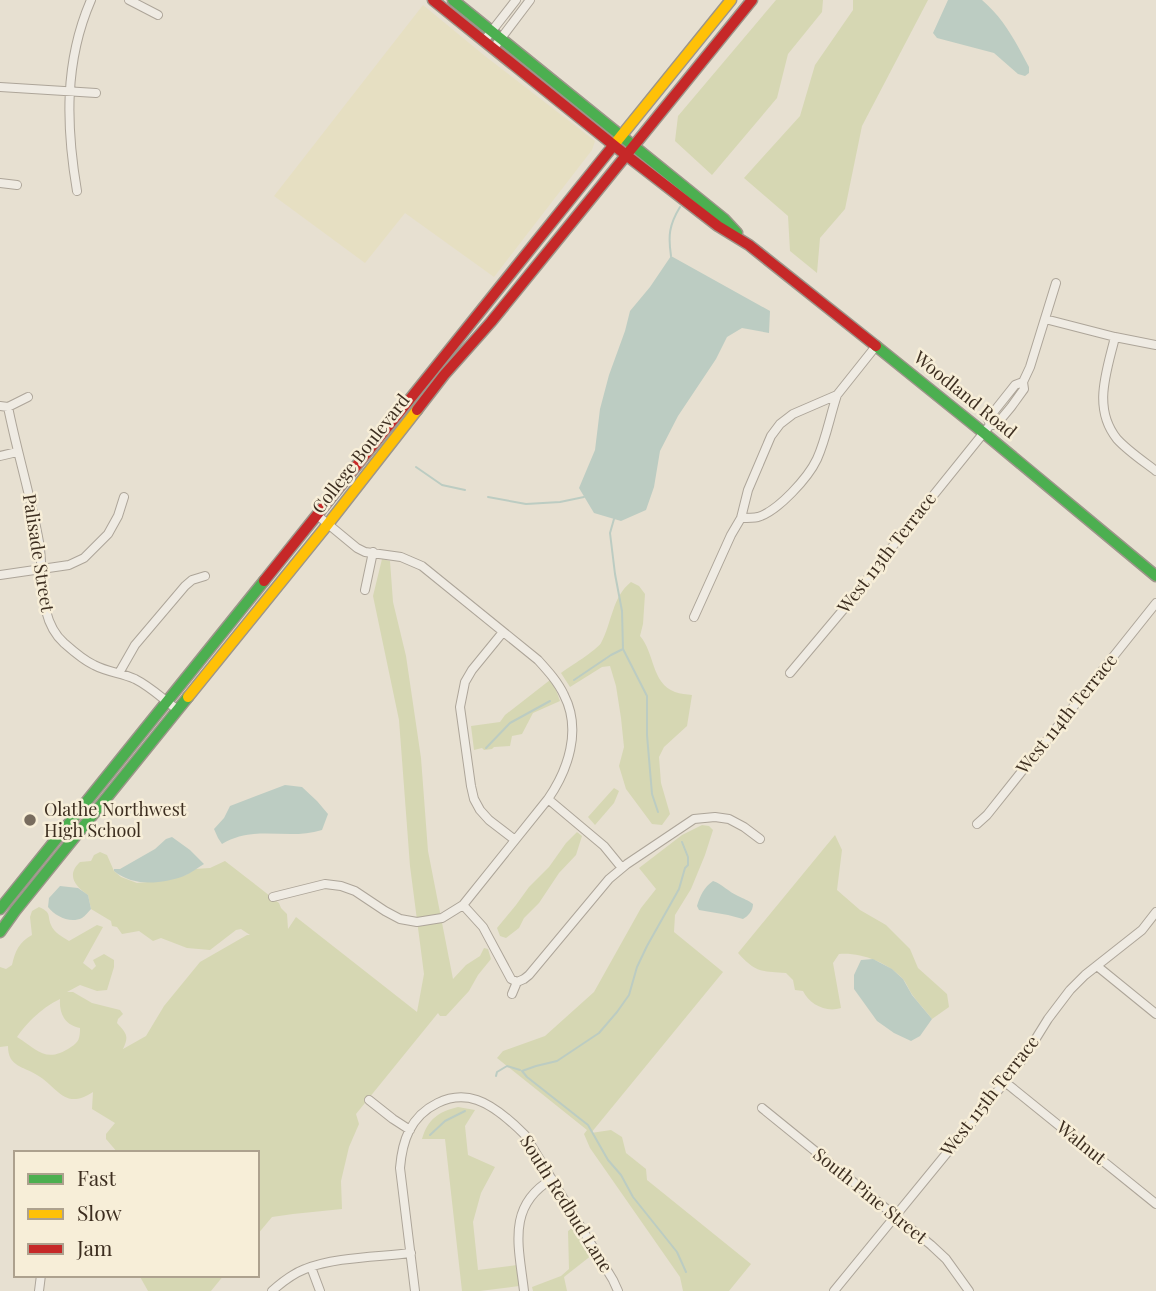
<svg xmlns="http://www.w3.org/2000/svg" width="1156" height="1291" font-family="'Playfair Display',serif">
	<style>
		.farmland { fill: #e6dfc2 }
		.green { fill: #d6d7b3; fill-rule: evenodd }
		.water { fill: #bcccc2 }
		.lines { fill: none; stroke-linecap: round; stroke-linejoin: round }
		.stream { stroke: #bcccc2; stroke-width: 2 }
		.street-casing { stroke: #ada599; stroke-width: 10 }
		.fast-casing { stroke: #9c958a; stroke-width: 13 }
		.slow-casing { stroke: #9c958a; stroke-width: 13 }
		.jam-casing { stroke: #9c958a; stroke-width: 13 }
		.street { stroke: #efebe3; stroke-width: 8 }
		.fast { stroke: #4caf50; stroke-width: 10 }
		.slow { stroke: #ffc107; stroke-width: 10 }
		.jam { stroke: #c62828; stroke-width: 10 }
		.poi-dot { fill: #786c5e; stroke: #f7eed8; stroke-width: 2.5 }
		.labels { text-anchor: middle; stroke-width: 5; stroke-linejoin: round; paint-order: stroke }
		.street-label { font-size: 18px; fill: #3d2e20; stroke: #f7eed8 }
		.poi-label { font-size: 18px; fill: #3d2e20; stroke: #f7eed8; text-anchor: start }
	</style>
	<rect width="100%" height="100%" fill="#e7e0d1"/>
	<!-- farmland -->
	<path class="farmland" d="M423 5 485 56 595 141 592 150 494 277 405 213 365 263 274 196Z"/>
	<!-- green -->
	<path class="green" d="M776 0H823L822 12 788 54 777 98 712 175 675 141 678 116Z
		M853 0H928L862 126 845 209 820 238 817 273 790 251 788 216 744 178 800 116 815 65 853 10Z
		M382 559 390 561 393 602 406 656 421 758 428 851 453 979 466 965 480 956 484 948 488 949 491 959 478 975 469 991 446 1016H440L438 1013 356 1114 359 1124 349 1147 341 1181 342 1209 293 1214 272 1217 257 1235V1153H118L106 1139V1134L115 1123 92 1109 93 1092C64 1111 58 1087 37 1075 23 1066 8 1067 8 1046L0 1047V967L6 969 12 965C15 951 19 942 32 935L30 917 32 911 39 907C52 913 47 915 51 925 54 933 63 937 69 941L97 925 103 927 83 963 92 970 96 966 93 960 104 954 114 960V967L107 990 97 991 80 985 67 992H73L92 1003 120 1010 123 1014 118 1019 117 1023C127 1034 129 1036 123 1049L146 1036 164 1006 200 962 247 935H250L241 929 236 930 210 950 187 948 161 938 153 941 139 931 122 934 117 927 112 926 111 921 91 909 88 895C75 886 66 875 80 862L91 861 94 855 100 852 107 855 114 871 121 877 137 883 158 881 186 875 195 869 210 868 225 861 279 903 281 908 287 914 288 929 296 917 417 1012 424 974 410 866 399 720 373 596ZM60 999C59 1014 65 1025 80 1028 80 1038 79 1042 71 1047 46 1064 38 1050 17 1037 27 1022 43 1007 60 999Z
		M631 582 639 586 645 594 643 624 640 636C655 653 651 683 675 692 680 694 687 694 692 695L687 726 664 747 659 757 661 783 670 814 662 825 652 824 626 789 619 766 624 747 621 718 616 686 610 666 602 667 570 687 561 673C569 667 597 650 601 643 612 623 612 597 631 582Z
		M550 680 556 690 560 701 533 713 522 734 512 736 510 746 494 747 492 749 484 750 482 748 474 750 471 726 500 722 505 715Z
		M614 788 619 791 614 803 595 825 588 817Z
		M702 825 709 826 713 830 705 855 691 889 675 915 674 932 723 972 591 1133 611 1130 622 1137 626 1153 646 1169 647 1180 751 1264 729 1291H683L680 1277 590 1148 584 1134 587 1130 497 1058 503 1051 545 1036 594 992 641 908 656 889 639 868 682 835Z
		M577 832 582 836 576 855 559 873 539 903 524 918 519 928 506 938 500 936 497 928 516 905 529 887 549 867 566 843Z
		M835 835 842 850 837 890 860 910 886 925 910 949 918 968 947 994 949 1007 932 1019C926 1011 920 1005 914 997 909 991 907 983 902 978 887 962 860 952 839 954L833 963 841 1008C826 1013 809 1004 803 991L795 990 793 980 786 973C761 971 756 973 738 953Z
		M458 1107 475 1110 465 1126 468 1155 495 1167 481 1193 473 1222 478 1270 517 1265 519 1286 480 1291H462L445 1139H422C428 1119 438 1112 458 1107Z
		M575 1226 592 1255 564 1277 567 1291H533L532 1287 561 1276 569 1269 568 1231Z
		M139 1275H224L211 1291H148Z"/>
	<!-- water -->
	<path class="water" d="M948 0H982C1005 20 1015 41 1029 67V73L1025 76 1018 74 994 53 937 38 933 33Z
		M671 256 770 311 769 333 742 328 727 337 716 359 678 416 660 451 654 487 646 510 621 521 594 513 579 488 595 450 600 409 609 375 625 331 630 311 650 287Z
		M285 785 302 787 317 801 328 814 322 830C287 841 256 824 222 844L218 838 214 829 224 818 230 806Z
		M172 837 190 850 204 864C197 868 191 873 184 876 161 884 134 887 114 871V869H120L155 849 166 839Z
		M713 881C722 884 729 892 738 896 744 899 748 900 753 904 753 911 748 916 743 919L728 915 699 910 697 906C700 896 704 887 713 881Z
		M60 886 78 888 88 895 91 909C88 912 85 916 82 918 70 924 55 916 48 907L49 898Z
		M873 959 892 969 903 979 912 995 932 1019 920 1036 911 1041 894 1033 877 1021 854 989V975L861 960Z"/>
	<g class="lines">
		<!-- stream -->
		<path class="stream" d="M671 256C668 236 669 225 680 207
			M416 467 442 485 465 490
			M488 497 526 504 560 502 584 497
			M614 519 610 533 615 574 622 611 623 649 647 696V735L652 794 658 812
			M574 680 611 655 623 649
			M486 748 510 723 550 701
			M682 842 688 857V865L685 868 679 889 647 946 637 967 629 995 617 1012 599 1033 557 1061 536 1066 522 1071 527 1077 588 1125 608 1160 621 1175 633 1197 677 1252 686 1272
			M496 1076 497 1072 507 1066 520 1070
			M430 1135 445 1121 465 1111"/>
		<defs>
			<path id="street" d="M129 0 158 15
				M484 41 516 0
				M493 49 530 0
				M0 87 96 93
				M0 183 17 185
				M77 191C66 126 64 62 91 0
				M1045 319 1115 337 1156 345
				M1115 337C1107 371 1092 408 1117 439 1128 451 1143 461 1156 471
				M0 406 8 407C17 452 31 497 39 542 43 565 40 589 46 611 49 623 55 635 64 643 73 651 83 660 94 665 107 672 122 673 135 679 151 687 164 700 178 710
				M8 407 28 397
				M990 425H996L1011 407 1024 389 1023 382 1030 367 1056 283
				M0 456 17 452
				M317 515 357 548 365 552 401 557 422 566 538 660C548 671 558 682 564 695 582 730 568 770 548 799L604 846 622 868
				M741 518C746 518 753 518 758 517 778 511 808 478 817 459 826 439 830 416 837 395
				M0 575 69 565 84 558 108 534 118 516 124 497
				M365 590 373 552
				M694 617 731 535 741 518 748 490 771 436 780 424 793 414 837 395 876 346
				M503 632 472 670 465 682 460 707 471 786 474 799 480 810 489 820 515 840
				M119 673 135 645 185 586 192 580 205 576
				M790 673 848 604 903 533 990 425 988 419 1015 385 1023 382
				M977 824 987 815 1156 603
				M273 897 325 884 341 886 355 891 385 911 400 919 417 922 442 918 463 905 548 799
				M463 905 483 927 511 979 517 982
				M1097 966 1156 1014
				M517 982 524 979 529 975 609 879 627 864 694 819 715 817 729 819 744 827 760 839
				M512 994 517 982
				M1005 1082 1156 1204
				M369 1100 393 1119 410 1130
				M762 1108 931 1245 946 1259 969 1291
				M311 1267 320 1291
				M39 1291 41 1275
				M272 1291C282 1282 292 1274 305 1269 334 1257 378 1257 411 1253
				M415 1291 400 1168C401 1156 403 1143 409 1131 421 1107 450 1091 477 1100 495 1106 512 1122 525 1135L613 1280 618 1291
				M524 1291C519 1247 506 1206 552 1179
				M834 1291 1005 1082 1025 1056 1048 1019 1070 990 1085 975 1142 930 1156 912"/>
			<path id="fast" d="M453 0 724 219 737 233
				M876 346 984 433 1156 576
				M0 909 264 581
				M0 932 15 911 188 697"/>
			<path id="slow" d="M613 146 731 0
				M188 697 328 524 417 410"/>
			<path id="jam" d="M433 0 626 155 718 226 749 245 876 346
				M417 410 444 375 491 322 752 0
				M264 581 613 146"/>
		</defs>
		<!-- street casing -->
		<use href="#street" class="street-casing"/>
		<!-- fast casing -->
		<use href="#fast" class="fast-casing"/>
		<!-- slow casing -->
		<use href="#slow" class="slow-casing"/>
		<!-- jam casing -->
		<use href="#jam" class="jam-casing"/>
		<!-- street -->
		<use href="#street" class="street"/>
		<!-- fast -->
		<use href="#fast" class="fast"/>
		<!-- slow -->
		<use href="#slow" class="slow"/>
		<!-- jam -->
		<use href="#jam" class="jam"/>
	</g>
	<!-- markers -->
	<circle class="poi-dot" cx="30" cy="820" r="7"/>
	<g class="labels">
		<!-- street labels -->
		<g class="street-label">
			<text transform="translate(965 395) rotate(39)" y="6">Woodland Road</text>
			<text transform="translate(361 454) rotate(-52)" y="6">College Boulevard</text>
			<text transform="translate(38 553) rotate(81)" y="6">Palisade Street</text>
			<text transform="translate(887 553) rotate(-52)" y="6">West 113th Terrace</text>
			<text transform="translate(1067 714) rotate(-51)" y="6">West 114th Terrace</text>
			<text transform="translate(990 1096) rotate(-52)" y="6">West 115th Terrace</text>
			<text transform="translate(1081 1143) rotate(39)" y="6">Walnut</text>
			<text transform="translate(870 1196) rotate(39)" y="6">South Pine Street</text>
			<text transform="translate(566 1204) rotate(58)" y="6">South Redbud Lane</text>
		</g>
		<!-- poi labels -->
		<g class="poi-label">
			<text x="44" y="816">Olathe Northwest<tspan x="44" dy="21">High School</tspan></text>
		</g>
	</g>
	<!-- legend -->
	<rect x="14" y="1151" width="245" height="126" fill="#f7eed8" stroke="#ada18e" stroke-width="2"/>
	<rect x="28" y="1174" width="35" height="10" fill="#4caf50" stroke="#ada18e" stroke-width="2"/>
	<text x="77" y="1186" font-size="21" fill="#3d2e20">Fast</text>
	<rect x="28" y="1209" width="35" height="10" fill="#ffc107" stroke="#ada18e" stroke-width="2"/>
	<text x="77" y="1221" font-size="21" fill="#3d2e20">Slow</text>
	<rect x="28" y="1244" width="35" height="10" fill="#c62828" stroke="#ada18e" stroke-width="2"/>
	<text x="77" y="1256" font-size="21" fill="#3d2e20">Jam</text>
</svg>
